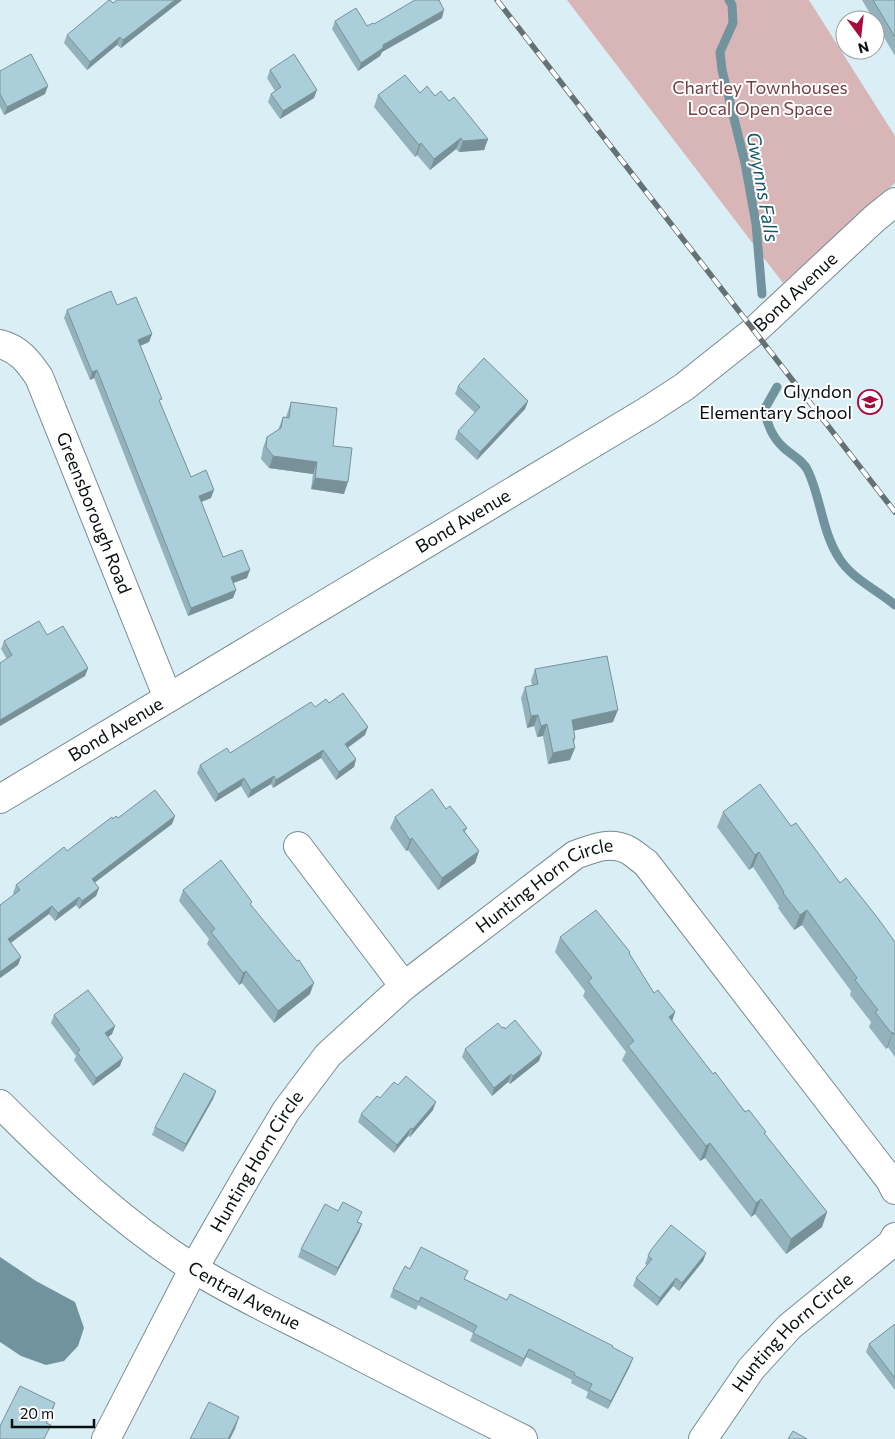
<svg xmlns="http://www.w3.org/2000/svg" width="895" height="1439" font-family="Commissioner,sans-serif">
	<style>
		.green { fill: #d8b5b7 }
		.water { fill: #71939e }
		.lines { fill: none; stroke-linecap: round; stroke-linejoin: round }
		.stream { stroke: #71939e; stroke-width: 9 }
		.minor-casing { stroke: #788b91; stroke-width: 30 }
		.major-casing { stroke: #788b91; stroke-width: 30 }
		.minor { stroke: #fff; stroke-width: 28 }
		.major { stroke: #fff; stroke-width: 28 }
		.rail-casing { stroke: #647175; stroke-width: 5.5 }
		.rail { stroke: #fff; stroke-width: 4; stroke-dasharray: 11; stroke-linecap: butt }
		.wall { fill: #93b2bb }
		.shaded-wall { fill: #789199 }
		.building { fill: #abcfda; stroke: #789199 }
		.labels { text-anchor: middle; stroke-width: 4; stroke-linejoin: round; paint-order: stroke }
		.park-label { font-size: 18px; fill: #734045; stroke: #fff }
		.street-label { font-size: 18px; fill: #080f11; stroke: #fff }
		.poi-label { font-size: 18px; fill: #080f11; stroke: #fff; text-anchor: end }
		.water-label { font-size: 19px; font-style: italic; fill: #13596a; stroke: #fff }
	</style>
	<rect width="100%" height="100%" fill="#daeff5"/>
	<!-- green -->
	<path class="green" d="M567 0H809L895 136V183L783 283Z"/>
	<!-- water -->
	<path class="water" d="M0 1257 36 1281 75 1302 84 1328 78 1346 64 1361 46 1365 21 1356 0 1342Z"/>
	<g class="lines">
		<!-- stream -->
		<path class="stream" d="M729 0 732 5 733 23 720 52 722 70 745 163 756 224 762 294
			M777 387 764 410C768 425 772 437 783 447 791 455 803 460 808 471 821 498 822 532 839 558 852 579 876 589 895 605"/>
		<defs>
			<g id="minor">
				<path id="s1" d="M0 344C19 349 28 361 39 377L168 698"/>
				<path id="s2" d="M0 799 647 411 684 387 753 332 874 219 895 202"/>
				<path d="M298 846 404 986"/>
				<path id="s3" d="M106 1439 194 1268 247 1176 286 1111 328 1055 404 986 575 855C592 849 609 841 626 849 633 852 640 859 646 863L890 1180 895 1190"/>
				<path id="s4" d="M703 1439 751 1369 789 1327 892 1243 895 1237"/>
			</g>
			<g id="major">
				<path id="s5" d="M0 1104C60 1164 121 1222 193 1268 236 1295 282 1316 327 1339 392 1373 457 1406 523 1439"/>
			</g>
		</defs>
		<!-- minor casing -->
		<use href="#minor" class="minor-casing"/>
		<!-- major casing -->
		<use href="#major" class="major-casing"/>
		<!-- minor -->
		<use href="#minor" class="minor"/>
		<!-- major -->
		<use href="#major" class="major"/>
		<defs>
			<path id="rail" d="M497 0 895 512"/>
		</defs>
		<!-- rail casing -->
		<use href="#rail" class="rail-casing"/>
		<!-- rail -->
		<use href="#rail" class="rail"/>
	</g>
	<!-- wall -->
	<path class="wall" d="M182 0 121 48 117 45 87 70 64 43 67 35Z
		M862 0H895V56L875 22V20H874Z
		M442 18 382 52 380 56 358 71 332 29 335 21 367 26 374 24Z
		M270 70 314 98 280 119 268 102 271 94 275 91 267 78Z
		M0 71 45 94 4 115 0 107Z
		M420 93 435 96 449 101 488 139 484 150 459 152 456 149 430 170 417 155 415 157 374 107 378 95Z
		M117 305 152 334 149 342 140 346 160 403 191 477 211 498 201 502 223 557 247 578 233 583 236 590 233 598 188 616 94 378 90 380 64 318 67 310Z
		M458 386 528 401 525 409 477 460 455 439 458 431 475 413 455 394Z
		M291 402 333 446 344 494 311 489 313 474 269 468 261 459 263 448 267 437 278 430 283 417H286Z
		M47 635 88 668 85 676 0 726V663L7 659 1 649 4 641Z
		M535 669 613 722 574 730V743L570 760 548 764 543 736 537 737 534 726 527 728 521 698 525 687 532 685 531 680Z
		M329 703 365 735 348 747 356 759 354 767 336 780 321 758 273 788 271 784 248 798 241 786 215 802 197 773 200 765 230 753 315 707Z
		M446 809 467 828 465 832 479 851 475 863 438 890 408 850 406 851 390 828 395 817Z
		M723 812 791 826 840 883 895 942V1057L888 1047 886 1049 869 1027 871 1022 850 995 851 991 802 925 794 930 778 908 779 906 753 867 749 870 717 827Z
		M175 816 172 824 94 883 99 888 96 896 79 909 76 905 55 921 49 914 11 943 21 957 18 965 0 978 14 894 13 893 16 885 67 851 113 819Z
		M183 890 251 905 310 994 274 1023 242 983 239 985 207 944 209 939 179 901Z
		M560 937 629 954 654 993 675 1012 672 1021 713 1074 765 1134 827 1212 822 1227 786 1254 755 1214 751 1217 705 1158 700 1161 622 1060 626 1052 583 996 585 991 555 952Z
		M54 1015 115 1026 112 1034 108 1037 120 1066 93 1086 74 1060 76 1056 51 1023Z
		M502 1028 505 1029 539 1061 510 1084 508 1082 492 1096 462 1057 465 1049Z
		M398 1085 433 1110 410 1137 408 1136 394 1153 358 1122 361 1114 380 1098Z
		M216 1091 213 1099 183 1152 152 1135 155 1127Z
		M338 1211 362 1224 359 1232 335 1276 298 1257 301 1249Z
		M706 1253 703 1261 679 1291 673 1286 657 1306 633 1286 636 1278 647 1265 645 1264 648 1256Z
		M410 1269 465 1279 507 1300 612 1347 630 1366 608 1409 586 1398 588 1392 571 1383 572 1380 526 1357 521 1367 470 1341 473 1333 418 1305 416 1310 390 1297 393 1289Z
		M895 1324V1390L866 1352 869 1344Z"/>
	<!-- shaded-wall -->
	<path class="shaded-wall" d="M175 0H182L121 48 123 40Z
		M444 10 442 18 382 52 380 56 358 71 361 63 383 45Z
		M120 37 117 45 87 70 90 62Z
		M48 86 45 94 4 115 7 107Z
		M317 90 314 98 280 119 283 111Z
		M461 138 456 149 430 170 434 159Z
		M488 139 484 150 459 152 463 141Z
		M421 143 417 155 415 157 419 145Z
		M152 334 149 342 135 348 138 340Z
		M97 370 94 378 90 380 92 372Z
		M528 401 525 409 477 460 480 452Z
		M273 456 317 462 313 474 269 468Z
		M315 478 348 482 344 494 311 489Z
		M214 490 211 498 196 504 199 496Z
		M250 570 247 578 228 585 231 577Z
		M236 590 233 598 188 616 191 608Z
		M88 668 85 676 0 726V720Z
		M618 710 613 722 568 732 572 720Z
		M538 715 534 726 527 728 531 716Z
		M547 724 543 736 537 737 541 726Z
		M368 727 365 735 342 752 345 744Z
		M575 738 572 749 575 748 570 760 548 764 553 753 573 739Z
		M323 750 321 758 273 788 276 780Z
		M356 759 354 767 336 780 339 772Z
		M274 776 271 784 248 798 251 790Z
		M244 778 241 786 215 802 218 794Z
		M175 816 172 824 89 887 92 879Z
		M412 838 408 850 406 851 410 840Z
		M479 851 475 863 438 890 442 878Z
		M759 852 753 867 749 870 755 855Z
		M99 888 96 896 79 909 82 901Z
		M79 897 76 905 55 921 58 913Z
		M52 906 49 914 5 947 8 939Z
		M807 910 802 925 794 930 800 915Z
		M21 957 18 965 0 978V972Z
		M246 971 242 983 239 985 243 973Z
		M314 983 310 994 274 1023 278 1011Z
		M675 1012 670 1027 669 1017Z
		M115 1026 112 1034 102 1041 105 1033Z
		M893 1032 888 1047 886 1049 892 1034Z
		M542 1053 539 1061 510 1084 513 1076Z
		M123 1058 120 1066 93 1086 96 1078Z
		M511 1074 508 1082 492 1096 494 1088Z
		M216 1091 213 1099 183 1152 186 1144Z
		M436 1102 433 1110 410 1137 413 1129Z
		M411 1128 408 1136 394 1153 397 1145Z
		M710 1143 705 1158 700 1161 706 1146Z
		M761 1199 755 1214 751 1217 756 1203Z
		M827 1212 822 1227 786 1254 791 1239Z
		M362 1224 359 1232 335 1276 338 1268Z
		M706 1253 703 1261 679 1291 682 1283Z
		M676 1278 673 1286 657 1306 660 1298Z
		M529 1349 526 1357 521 1367 524 1359Z
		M633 1358 630 1366 608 1409 611 1401Z
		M55 1403 52 1413 42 1432 46 1423Z
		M239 1417 235 1429 230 1439H228Z"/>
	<!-- building -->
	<path class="building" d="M109 0H110L113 3 117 0H175L123 40 120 37 90 62 67 35Z
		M415 0H439L444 10 383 45V48L361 63 335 21 356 8 367 26 373 23 374 24Z
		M873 0H895V37Z
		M31 54 48 86 7 107 0 94V71Z
		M294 54 317 90 283 111 271 94 281 87 270 70Z
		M405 75 420 93 427 86 435 96 441 91 449 101 454 97 488 139 463 141 461 138 434 159 421 143 419 145 378 95Z
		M111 291 117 305 136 297 152 334 138 340 162 399 159 400 191 477 206 470 214 490 199 496 223 557 242 550 250 570 231 577 236 590 191 608 97 370 92 372 67 310Z
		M484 358 528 401 480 452 458 431 480 407 458 386Z
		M291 402 337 408 333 446 352 448 348 482 315 478 317 462 273 456 266 447 267 437 281 428 283 417 289 418Z
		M39 621 47 635 63 626 88 668 0 720V663L12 655 4 641Z
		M607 656 618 710 572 720 575 738 573 739 575 748 553 753 547 724 541 726 538 715 531 716 525 687 538 684 535 669Z
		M343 693 368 727 345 744 356 759 339 772 323 750 276 780 274 776 251 790 244 778 218 794 200 765 227 748 230 753 311 702 315 707 326 699 329 703Z
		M760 784 791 826 796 823 840 883 846 878 877 917 895 942V1035L893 1032 892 1034 875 1012 878 1010 855 980 857 978 807 910 800 915 783 893 784 892 759 852 755 855 723 812Z
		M432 789 446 809 450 806 467 828 463 830 479 851 442 878 412 838 410 840 395 817Z
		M155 790 175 816 92 879 99 888 82 901 79 897 58 913 52 906 8 939 21 957 0 972V905L20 890 16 885 64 847 67 851 112 817 113 819 116 816 118 818Z
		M221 860 252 902 250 904 297 961 299 960 314 983 278 1011 246 971 243 973 211 932 215 929 183 890Z
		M596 910 630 952 629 953 654 993 658 990 675 1012 669 1017 713 1074 715 1072 745 1112 749 1110 766 1132 764 1133 827 1212 791 1239 761 1199 756 1203 710 1143 706 1146 628 1046 634 1041 588 981 592 978 560 937Z
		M88 990 115 1026 105 1033 123 1058 96 1078 77 1052 80 1050 54 1015Z
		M515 1020 542 1053 513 1076 511 1074 494 1088 465 1049 498 1023 502 1028 504 1027 505 1029Z
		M184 1073 216 1091 186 1144 155 1127Z
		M406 1076 436 1102 413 1129 411 1128 397 1145 361 1114 377 1096 380 1098 394 1082 398 1085Z
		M343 1202 362 1212 357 1222 362 1224 338 1268 301 1249 325 1204 338 1211Z
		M671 1225 706 1253 682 1283 676 1278 660 1298 636 1278 652 1259 648 1256 651 1250Z
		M421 1247 468 1271 464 1279 507 1300 510 1294 613 1346 612 1347 633 1358 611 1401 589 1390 592 1384 574 1375 575 1373 529 1349 524 1359 473 1333 477 1326 421 1297 419 1302 393 1289 405 1266 410 1269Z
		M895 1324V1378L869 1344Z
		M20 1386 55 1403 46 1423 51 1425 44 1439H0V1426Z
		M209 1402 239 1417 228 1439H190Z
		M793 1431 807 1439H788Z"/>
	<!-- icons -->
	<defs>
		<symbol id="school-ring" viewBox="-11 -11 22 22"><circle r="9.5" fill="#fff" stroke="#a50b3b" stroke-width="1.5"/><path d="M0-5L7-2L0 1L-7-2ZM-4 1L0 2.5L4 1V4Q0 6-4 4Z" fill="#a50b3b"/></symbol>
	</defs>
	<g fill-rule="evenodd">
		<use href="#school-ring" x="856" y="388" width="28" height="28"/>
	</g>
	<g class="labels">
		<!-- park labels -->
		<g class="park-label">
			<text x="760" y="94">Chartley Townhouses<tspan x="760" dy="21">Local Open Space</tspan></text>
		</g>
		<!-- street labels -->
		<g class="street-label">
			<text dy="6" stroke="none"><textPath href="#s2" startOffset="945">Bond Avenue</textPath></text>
			<text dy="6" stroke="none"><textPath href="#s1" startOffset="199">Greensborough Road</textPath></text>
			<text dy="6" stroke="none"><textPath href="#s2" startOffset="540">Bond Avenue</textPath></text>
			<text dy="6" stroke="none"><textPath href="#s2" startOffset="135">Bond Avenue</textPath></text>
			<text dy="6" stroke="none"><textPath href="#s3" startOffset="721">Hunting Horn Circle</textPath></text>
			<text dy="6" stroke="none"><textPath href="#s3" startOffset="316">Hunting Horn Circle</textPath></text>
			<text dy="6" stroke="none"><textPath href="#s5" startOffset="312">Central Avenue</textPath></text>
			<text dy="6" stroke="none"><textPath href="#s4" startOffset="140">Hunting Horn Circle</textPath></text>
		</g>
		<!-- poi labels -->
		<g class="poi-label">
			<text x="852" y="398">Glyndon<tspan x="852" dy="21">Elementary School</tspan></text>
		</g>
		<!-- water labels -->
		<g class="water-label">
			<text transform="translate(763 187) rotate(80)" y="7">Gwynns Falls</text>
		</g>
	</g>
	<!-- north arrow -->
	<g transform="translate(860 35) rotate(165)"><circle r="24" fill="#ffffff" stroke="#9c9fa0"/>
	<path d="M0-4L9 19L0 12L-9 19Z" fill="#a50b3b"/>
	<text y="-8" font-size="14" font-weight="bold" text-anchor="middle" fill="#080f11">N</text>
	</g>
	<!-- scale -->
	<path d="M12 1419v8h82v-8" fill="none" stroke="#080f11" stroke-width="2.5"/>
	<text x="20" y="1419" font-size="15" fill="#080f11" stroke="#ffffff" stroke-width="4" paint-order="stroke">20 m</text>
</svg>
